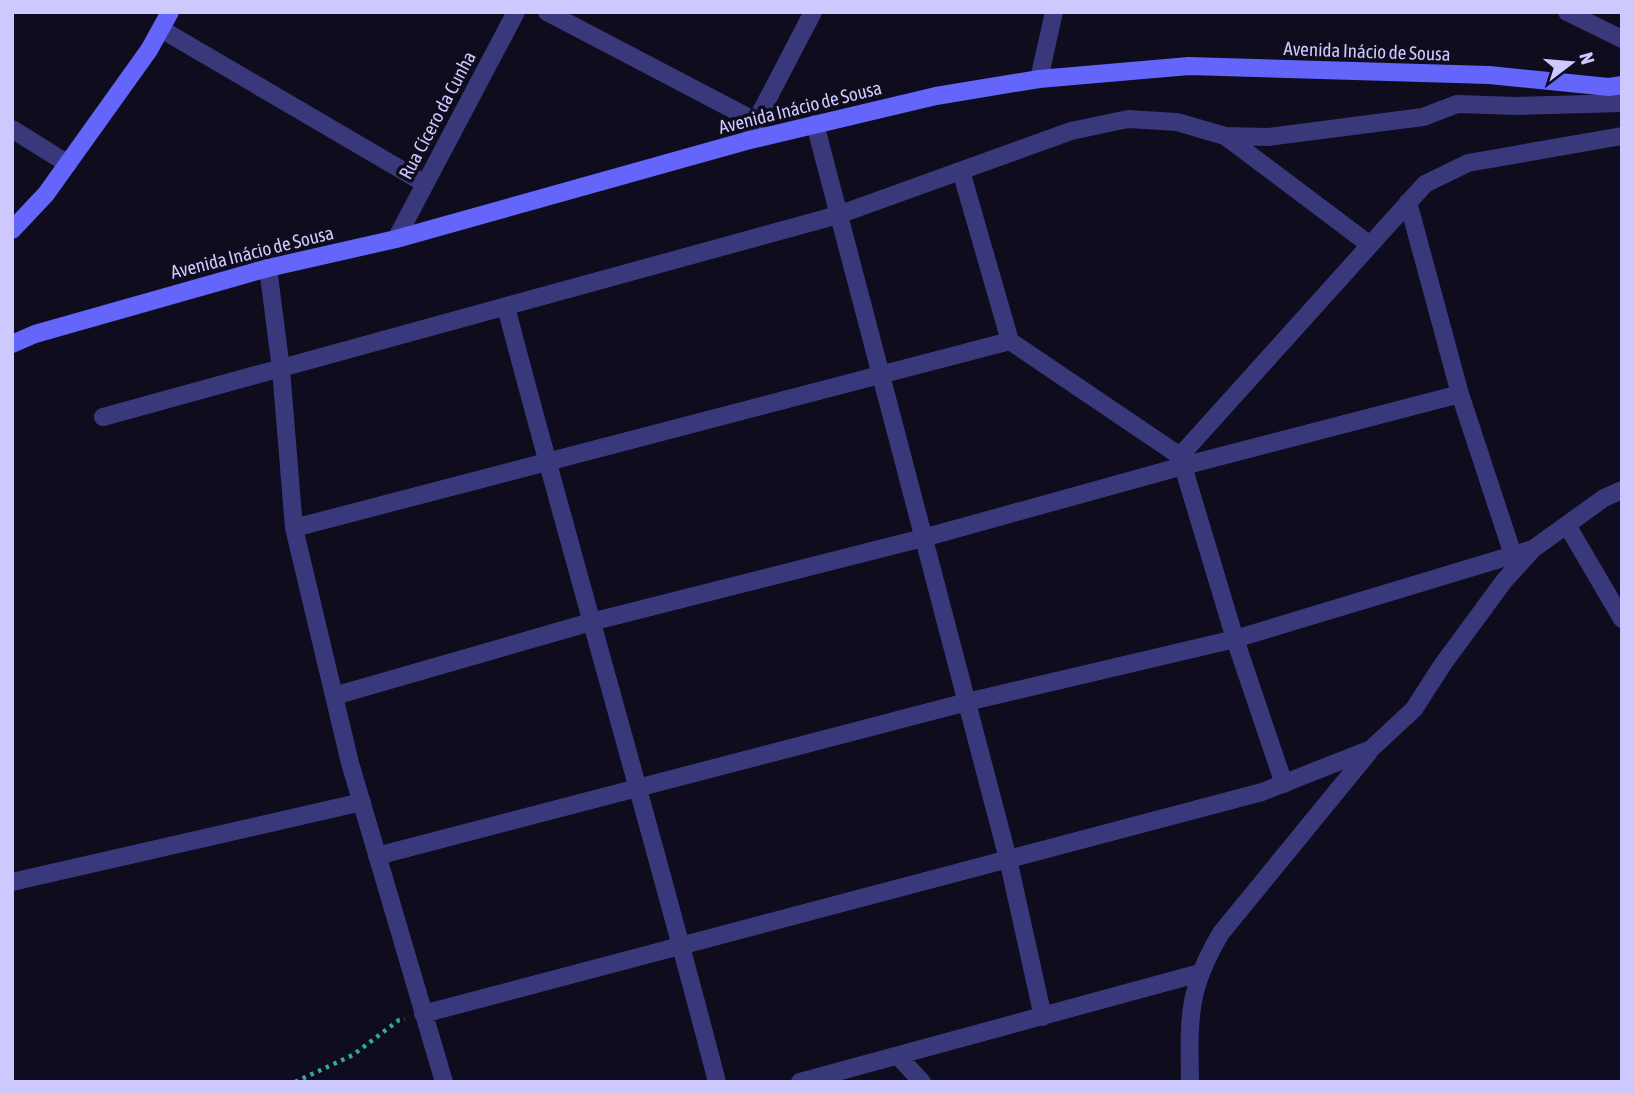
<svg xmlns="http://www.w3.org/2000/svg" width="1634" height="1094" font-family="'Asap Condensed',sans-serif">
	<style>
		.lines { fill: none; stroke-linecap: round; stroke-linejoin: round }
		.path { stroke: #30ab9f; stroke-width: 4.5; stroke-dasharray: 3.5 5; stroke-linecap: butt }
		.street { stroke: #38387b; stroke-width: 18 }
		.secondary { stroke: #6365fb; stroke-width: 18 }
		.labels { text-anchor: middle; stroke-width: 7; stroke-linejoin: round; paint-order: stroke }
		.street-label { font-size: 19px; fill: #cdc9fe; stroke: #0e0c1d }
	</style>
	<rect width="100%" height="100%" fill="#0e0c1d"/>
	<g class="lines">
		<!-- path -->
		<path class="path" d="M295 1082 353 1055 399 1020 405 1019"/>
		<!-- street -->
		<path class="street" d="M547 12 757 122
			M1567 12 1622 39
			M161 29 424 183
			M1039 79 1054 12
			M815 124 1008 859 1043 1017
			M12 129 68 164
			M751 131 813 12
			M1225 136 1370 245
			M961 171 1010 341
			M1408 202 1460 394 1513 555
			M396 239 516 12
			M268 268 281 369 294 528 350 763 444 1082
			M506 307C574 566 650 823 717 1082
			M103 417 838 215 1071 131 1128 119 1177 122 1225 136 1268 137 1423 117 1457 104 1517 106 1622 103
			M1180 456 1425 184 1468 163 1622 136
			M1567 525 1622 619
			M294 528 1010 341 1180 456 1235 639 1284 784
			M334 696 591 622 923 538 1183 466 1460 394
			M377 856 967 702 1235 639 1533 549
			M12 882 362 802
			M423 1014 1262 792 1371 749 1414 709 1443 664 1504 581 1533 549 1604 498 1622 490
			M898 1056 922 1082
			M800 1082 1200 973
			M1190 1082C1189 1018 1187 990 1221 933L1369 752"/>
		<!-- secondary -->
		<path class="secondary" d="M12 230 46 194 149 50 170 12
			M12 344 35 334 268 268 396 239 746 141 936 96 1039 79 1189 66 1489 75 1609 87 1622 85"/>
	</g>
	<g class="labels">
		<!-- street labels -->
		<g class="street-label">
			<text transform="translate(1367 51) rotate(2)" y="7">Avenida Inácio de Sousa</text>
			<text transform="translate(800 107) rotate(-14)" y="7">Avenida Inácio de Sousa</text>
			<text transform="translate(437 115) rotate(-62)" y="7">Rua Cícero da Cunha</text>
			<text transform="translate(252 252) rotate(-14)" y="7">Avenida Inácio de Sousa</text>
		</g>
	</g>
	<!-- border -->
	<rect width="1634" height="1094" fill="none" stroke="#cdc9fe" stroke-width="28"/>
	<!-- north arrow -->
	<g transform="translate(1571 63) rotate(74)" stroke="#0e0c1d" stroke-width="5" paint-order="stroke">
	<path d="M0-5L12 26L0 18L-12 26Z" fill="#cdc9fe"/>
	<text y="-10" font-size="19" font-weight="bold" text-anchor="middle" fill="#cdc9fe">N</text>
	</g>
</svg>
